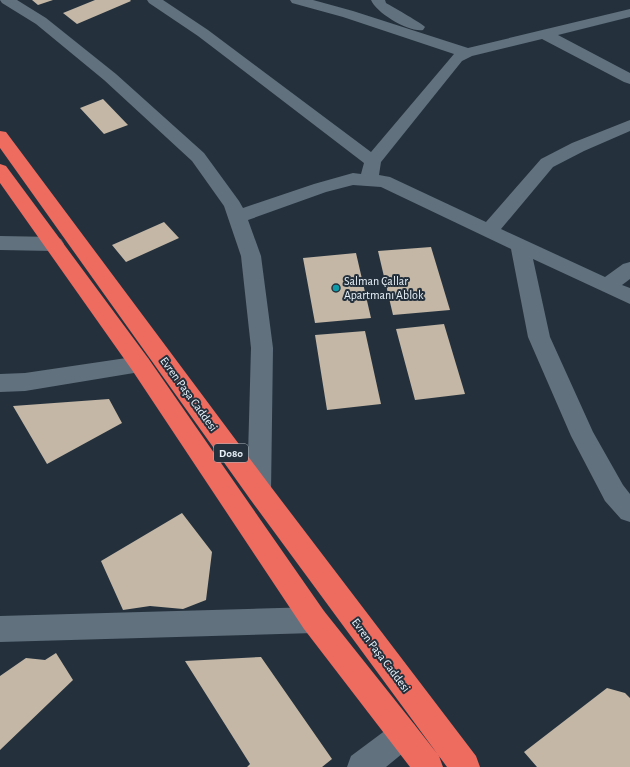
<svg xmlns="http://www.w3.org/2000/svg" width="630" height="767" font-family="'Alegreya Sans',sans-serif">
	<style>
		.building { fill: #c4b7a6 }
		.lines { fill: none; stroke-linecap: round; stroke-linejoin: round }
		.minor { fill: #62717e; fill-rule: evenodd }
		.highway { fill: #ed6b5f; fill-rule: evenodd }
		.culture-dot { fill: #0f9aa8; stroke: #24313d; stroke-width: 1.5 }
		.labels { text-anchor: middle; stroke-width: 4; stroke-linejoin: round; paint-order: stroke }
		.shield { fill: #24313d; stroke: #afb9c1; stroke-width: 1 }
		.shield-label { font-size: 11px; font-weight: bold; fill: #eaf3fa }
		.poi-label { font-size: 12px; fill: #eaf3fa; stroke: #24313d; text-anchor: start }
		.street-label { font-size: 12px; fill: #eaf3fa; stroke: #24313d }
	</style>
	<rect width="100%" height="100%" fill="#24313d"/>
	<!-- building -->
	<path class="building" d="M32 0H53L38 5Z
		M95 0H130L131 1 77 24 63 13Z
		M103 99 128 125 104 134 80 108Z
		M164 222 179 238 126 262 112 245Z
		M431 247 450 310 393 315 378 251Z
		M356 253 371 318 315 323 303 258Z
		M444 324 465 394 415 400 396 329Z
		M365 331 381 404 327 410 315 335Z
		M109 399 122 423 47 464 13 406Z
		M182 513 212 552 206 600 183 609 150 606 123 610 101 561Z
		M56 653 73 680 0 750V676L26 658 45 660Z
		M261 657 332 759 322 767H247L250 764 185 661Z
		M607 688 625 693 630 698V767H537L524 752Z"/>
	<g class="lines">
		<!-- minor -->
		<path class="minor" d="M0 0H17L46 18 116 74 204 153 239 201 243 208 314 184 353 173 361 174 364 163 198 36 149 3 147 0H163L208 30 371 152 454 54 343 17 292 3 290 0H313L353 11 468 48 630 9V17L558 35 630 73V84L624 82 542 39 472 56 462 61 381 162 379 175 390 177 486 222 541 159 572 143 630 120V131L584 151 553 167 501 229 605 277 623 264 630 262V279L622 285 630 288V304L533 259 550 337 593 432 623 485 630 494V522L621 519 605 501 571 436 528 337 511 249 381 187 353 185 326 192 248 220 261 256 273 348 271 491 268 499 259 502 250 499 247 491 251 348 241 256 224 206 192 161 104 80 36 24 2 3Z
			M371 0H385L386 3C393 7 423 24 425 27L423 30C410 33 376 13 371 0Z
			M0 236 54 237 61 239 64 244 61 249 54 251 0 250Z
			M140 356 148 358 151 364 148 370 140 372 25 391 0 392V374L25 373Z
			M314 607 324 611 327 620 324 629 314 633 0 642V616Z
			M404 719 414 724 419 734 414 744 386 767H347L351 756 394 724Z"/>
		<!-- highway -->
		<path class="highway" d="M0 131 6 132 268 483 476 756 480 767H447L250 499 0 148Z
			M0 164 6 166 148 358 324 611 414 724 439 756 443 767H410L304 629 132 370 0 183Z"/>
	</g>
	<!-- markers -->
	<circle class="culture-dot" cx="336" cy="288" r="4"/>
	<g class="labels">
		<!-- shield labels -->
		<rect class="shield" x="214" y="444" width="34" height="18" rx="3"/>
		<g class="shield-label">
			<text x="231" y="457">D080</text>
		</g>
		<!-- poi labels -->
		<g class="poi-label">
			<text x="344" y="285">Salman Çallar<tspan x="344" dy="14">Apartmanı Ablok</tspan></text>
		</g>
		<!-- street labels -->
		<g class="street-label">
			<text transform="translate(189 394) rotate(54)" y="4">Evren Paşa Caddesi</text>
			<text transform="translate(381 655) rotate(53)" y="4">Evren Paşa Caddesi</text>
		</g>
	</g>
</svg>
